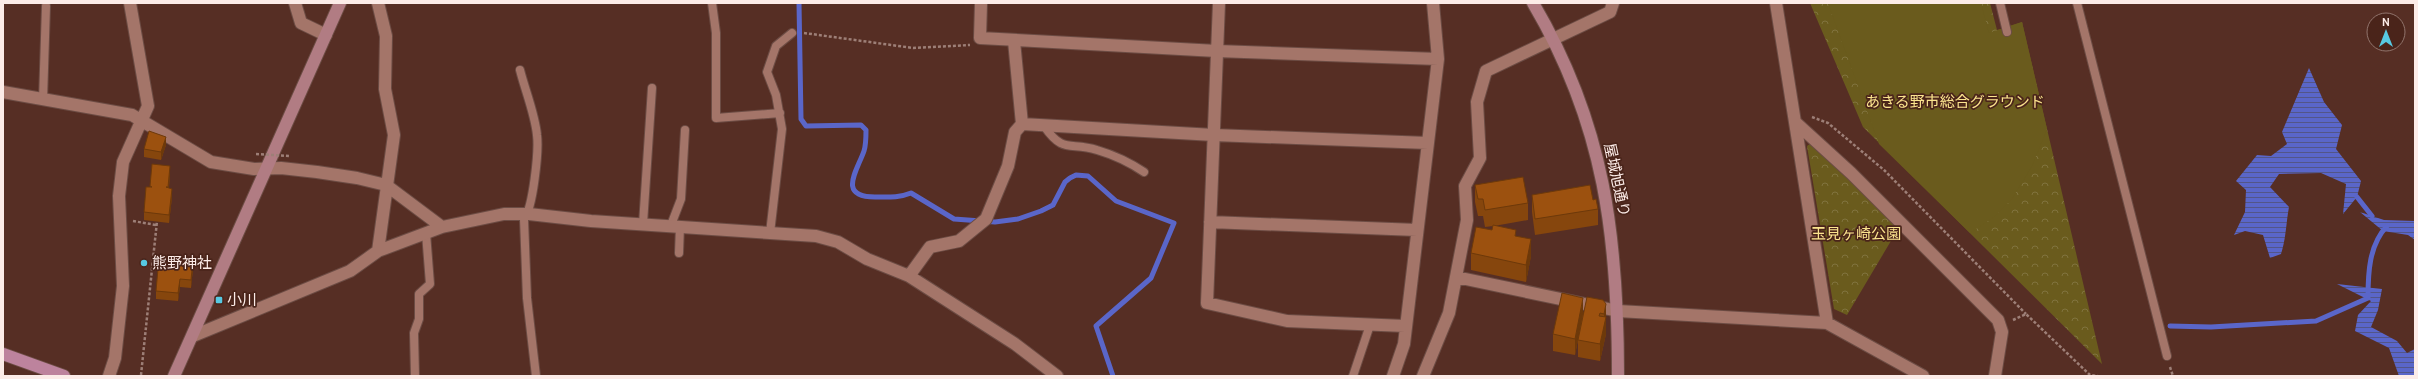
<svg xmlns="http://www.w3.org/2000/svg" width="2418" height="379" font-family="Cabin,'Noto Sans JP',sans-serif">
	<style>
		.forest { fill: url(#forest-crowns) }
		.garden { fill: #6a5b1d }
		.water { fill: url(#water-rules) }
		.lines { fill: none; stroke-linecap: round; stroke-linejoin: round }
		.stream { stroke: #5a66c9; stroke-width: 5 }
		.lane-casing { stroke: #6c4c44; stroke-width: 10 }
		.street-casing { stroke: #6c4c44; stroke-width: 14 }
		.secondary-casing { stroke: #6c4c44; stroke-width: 14 }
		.primary-casing { stroke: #6c4c44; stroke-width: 14 }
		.path { stroke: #9d7f77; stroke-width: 2.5; stroke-dasharray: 3 2; stroke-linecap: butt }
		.lane { stroke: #a47569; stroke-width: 8 }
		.street { stroke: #a47569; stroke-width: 12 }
		.secondary { stroke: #b17c83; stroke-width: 12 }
		.primary { stroke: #bd839d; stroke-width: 12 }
		.path-bridge { stroke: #9d7f77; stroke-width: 2.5; stroke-dasharray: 3 2; stroke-linecap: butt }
		.wall { fill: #86460d }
		.shaded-wall { fill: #6d390a }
		.building { fill: #9c510f; stroke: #6d390a }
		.poi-dot { fill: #57c9e2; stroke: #4a241a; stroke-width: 1.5 }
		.labels { text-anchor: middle; stroke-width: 3.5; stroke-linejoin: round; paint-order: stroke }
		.park-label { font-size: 15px; fill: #fbe48e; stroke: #4a241a }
		.street-label { font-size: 15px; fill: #fcece8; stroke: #4a241a }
		.poi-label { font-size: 15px; fill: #fcece8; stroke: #4a241a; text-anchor: start }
	</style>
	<defs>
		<pattern id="forest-crowns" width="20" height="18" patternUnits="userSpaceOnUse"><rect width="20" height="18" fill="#6a5b1d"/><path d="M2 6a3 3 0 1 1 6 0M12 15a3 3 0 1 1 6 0" fill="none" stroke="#80733e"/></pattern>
		<pattern id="water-rules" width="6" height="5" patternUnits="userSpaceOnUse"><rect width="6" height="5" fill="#5a66c9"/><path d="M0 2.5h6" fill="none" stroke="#535688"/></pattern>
	</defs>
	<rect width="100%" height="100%" fill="#562e24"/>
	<!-- forest -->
	<path class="forest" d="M1810 3H1990L1997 30 2022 22 2102 364 1863 127Z
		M1814 141 1898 229 1847 315 1834 309 1807 146Z"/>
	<!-- garden -->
	<path class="garden" d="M1828 3H1981L1989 33 2022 22 2047 129 2032 166 2012 199 1994 217 1970 233 1879 144Z"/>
	<!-- water -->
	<path class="water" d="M2309 68 2324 102 2342 125 2336 149 2361 181 2357 197 2343 214 2346 184 2321 173 2279 174 2270 187 2289 207C2286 223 2286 239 2281 254L2270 258 2263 235 2245 231 2234 235 2245 212 2246 190 2236 181 2257 155 2271 156 2287 144 2282 132Z
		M2360 212 2384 220 2415 221V240L2408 235 2383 231Z
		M2337 284 2382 289 2378 310 2371 327 2397 341 2407 353 2415 349V376H2399L2389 348 2355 331 2358 315 2371 301Z"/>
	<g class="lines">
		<!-- stream -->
		<path class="stream" d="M799 3 801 119 806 126 861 125 866 130C866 137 866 145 864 151 857 171 837 197 875 197 887 197 899 198 911 193L954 219 995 222 1018 219 1041 211 1053 205 1065 182 1070 178 1076 175 1088 176 1116 201 1174 223 1151 278 1096 326 1113 376
			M2357 197 2372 216
			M2170 326 2211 327 2316 321 2368 298C2368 273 2369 245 2387 226"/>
		<defs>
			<path id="lane" d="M712 3 716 33V118L780 113
				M2000 3 2007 32
				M2077 3 2167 356
				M520 70C525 90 535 114 537 135 539 151 533 208 524 219L527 298 536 376
				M43 100 46 6
				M1044 126C1064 155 1070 141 1097 150 1114 155 1129 162 1144 172
				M643 224 652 88
				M671 225 681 199 685 130
				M770 233 782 129 776 95 767 72 776 46 792 33
				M679 253 680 226
				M415 376 414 333 419 319V294L430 284 426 233
				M1353 376 1370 325"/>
			<path id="street" d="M295 3 301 23 326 35
				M378 3 386 36 385 89 394 135 378 251
				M981 3 980 38 1217 51 1438 59
				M1219 3 1207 303 1287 321 1405 326
				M1776 3 1827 323 1923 376
				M1014 41 1022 124 1214 135 1428 143
				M3 92 132 115 211 162 254 169 281 168 317 172 357 178 386 185 442 227
				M1795 122 1851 173 1998 320 2002 332 1995 376
				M1210 222 1417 230
				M909 276 930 247 959 241 986 219 1008 166 1015 132 1022 124
				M1456 277 1618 311 1827 323
				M193 336 350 271 378 251 442 227 504 214H529L591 221 816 236 838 242 867 259 909 276 1015 344 1057 376
				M109 376 115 358 123 286 119 196 123 162 148 106 130 3
				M1393 376 1404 344 1438 59 1433 3
				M1423 376 1449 313 1467 220 1465 186 1480 158 1477 102 1486 71 1610 12 1613 3"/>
			<path id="secondary" d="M1533 3C1605 125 1618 238 1618 376
				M174 376 340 3"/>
			<path id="primary" d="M3 354 64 376"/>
		</defs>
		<!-- lane casing -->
		<use href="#lane" class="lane-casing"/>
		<!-- street casing -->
		<use href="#street" class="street-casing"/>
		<!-- secondary casing -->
		<use href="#secondary" class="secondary-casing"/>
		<!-- primary casing -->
		<use href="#primary" class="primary-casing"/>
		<!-- path -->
		<path class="path" d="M804 33 913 48 970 45
			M1812 117 1828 123 1884 170 2026 314
			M133 221 156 225
			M2013 320 2026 314 2090 375 2098 376
			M2170 367 2173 376
			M141 375 157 221"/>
		<!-- lane -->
		<use href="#lane" class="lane"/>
		<!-- street -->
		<use href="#street" class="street"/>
		<!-- secondary -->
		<use href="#secondary" class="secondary"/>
		<!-- primary -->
		<use href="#primary" class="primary"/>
		<!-- path-bridge -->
		<path class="path-bridge" d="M256 154 289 156"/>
	</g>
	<!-- wall -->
	<path class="wall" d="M166 145 161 160 144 157V149Z
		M170 174 169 188 172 197 169 223 144 220V212L150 186Z
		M1475 185 1528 203V220L1494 226 1516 236 1531 256 1526 282 1471 270V253L1492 230 1493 226 1485 227 1483 216H1478L1475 202Z
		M1532 195 1593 200 1598 209V225L1535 235 1532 212Z
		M193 268 191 288 180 287 178 301 156 299V291Z
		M1603 300 1606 321V334L1600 361 1578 357V340L1575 355 1553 351V334Z"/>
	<!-- shaded-wall -->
	<path class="shaded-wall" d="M166 137V145L161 160V152Z
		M170 166V174L168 195V187Z
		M172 189V197L169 223V215Z
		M1531 239V256L1526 282V265Z
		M193 260V268L191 288V280Z
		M180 279V287L178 301V293Z
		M1583 298V314L1575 355V339Z
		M1606 304V334L1600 361V344L1604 325V314Z"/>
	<!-- building -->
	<path class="building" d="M149 131 166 137 161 152 144 149Z
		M152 164 170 166 168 187H166L172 189 169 215 144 212 146 187H152L150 186Z
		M1523 177 1528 203 1485 210 1483 199H1478L1475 185Z
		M1590 185 1593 200 1596 199 1598 209 1535 219 1532 195Z
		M1493 225 1516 230 1515 236 1531 239 1526 265 1471 253 1476 227 1492 230Z
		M159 257 193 260 191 280 180 279 178 293 156 291Z
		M1562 293 1583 298 1575 339 1553 334Z
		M1587 297 1603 300 1606 304 1604 314 1600 313 1599 316 1606 317 1600 344 1578 340Z"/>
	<!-- markers -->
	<g class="poi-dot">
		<circle cx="144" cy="263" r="4"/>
		<rect x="215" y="296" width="8" height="8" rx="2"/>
	</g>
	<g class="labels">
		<!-- park labels -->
		<g class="park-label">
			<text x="1955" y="107">あきる野市総合グラウンド</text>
			<text x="1856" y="239">玉見ヶ崎公園</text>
		</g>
		<!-- street labels -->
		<g class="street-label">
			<text transform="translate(1617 180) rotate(78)" y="5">屋城旭通り</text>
		</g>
		<!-- poi labels -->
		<g class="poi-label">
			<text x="152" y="268">熊野神社</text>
			<text x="227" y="305">小川</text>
		</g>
	</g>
	<!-- border -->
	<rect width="2418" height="379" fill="none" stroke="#fcece8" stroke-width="8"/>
	<!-- north arrow -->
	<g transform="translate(2386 32)"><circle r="19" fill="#4a241a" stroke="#91746c"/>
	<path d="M0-3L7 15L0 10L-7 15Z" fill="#57c9e2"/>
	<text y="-6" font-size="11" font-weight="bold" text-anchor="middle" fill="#fcece8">N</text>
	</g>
</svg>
